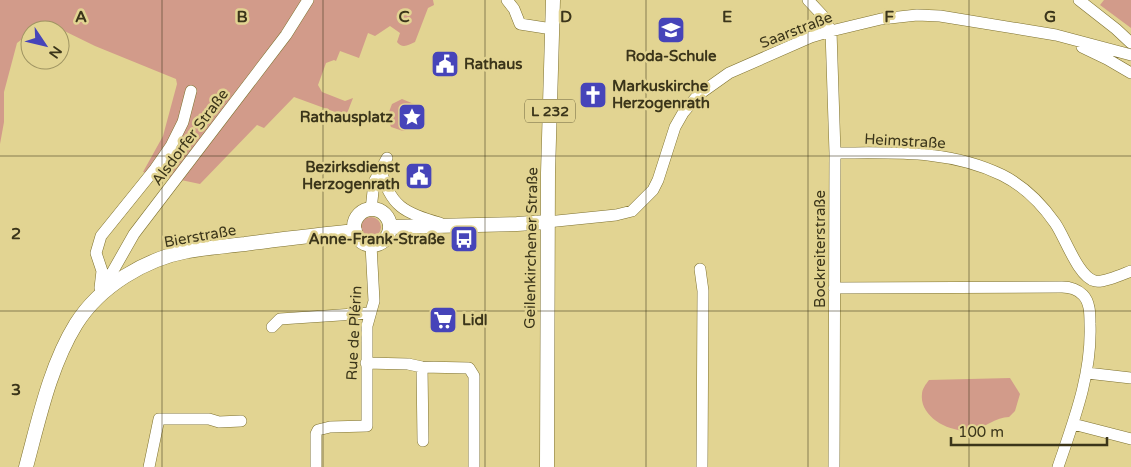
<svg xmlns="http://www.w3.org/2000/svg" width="1131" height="467" font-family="'Varela Round',sans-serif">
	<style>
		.green { fill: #d29b8a }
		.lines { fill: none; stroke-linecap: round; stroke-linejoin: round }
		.minor-casing { stroke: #7e712f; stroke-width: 12 }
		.major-casing { stroke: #7e712f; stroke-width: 15 }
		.minor { stroke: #fff; stroke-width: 11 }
		.major { stroke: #fff; stroke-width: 14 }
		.grid { fill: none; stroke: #3b351a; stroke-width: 1; stroke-opacity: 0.55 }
		.labels { text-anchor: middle; stroke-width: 5; stroke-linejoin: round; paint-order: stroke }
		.shield { fill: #e2d492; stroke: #6d653e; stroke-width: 1 }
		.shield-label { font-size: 14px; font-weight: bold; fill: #3b351a }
		.street-label { font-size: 15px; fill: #3b351a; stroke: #e2d492 }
		.poi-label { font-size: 15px; font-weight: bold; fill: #3b351a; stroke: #e2d492; text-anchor: start }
		.grid-label { font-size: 16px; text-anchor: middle; font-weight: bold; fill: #3b351a; stroke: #e2d492; stroke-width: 5; stroke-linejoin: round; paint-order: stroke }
	</style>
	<rect width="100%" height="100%" fill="#e2d492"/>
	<!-- green -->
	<path class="green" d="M0 0H433L434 5 428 8 415 42C409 45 402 49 397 42L400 33 390 26 375 36 368 33 359 58 340 51 336 61 334 60 326 63 318 85 322 92 345 101 353 98 346 116 294 97 264 128 257 125 200 184 143 172 163 136 177 84 176 79 95 46 48 23 34 30H30V33L17 43 4 92V122L0 144Z
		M1104 0H1131V28L1100 5Z
		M402 99 414 104 418 112 412 127 403 131 391 127 387 117 392 104Z
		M361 227a10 10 0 1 1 20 0a10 10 0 1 1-20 0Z
		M1010 378 1020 394 1015 411 1009 417C996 417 985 428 972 430 951 434 919 417 922 394 922 389 926 384 929 380Z"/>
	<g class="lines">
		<defs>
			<path id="minor" d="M507 0 514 9 520 24 552 29
				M808 0 823 16 831 31 835 153 834 467
				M1079 0 1116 29 1131 43
				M1082 47 1107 59 1131 73
				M835 153C892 153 949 149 1002 175 1024 186 1041 203 1055 223 1065 237 1078 277 1095 281 1103 283 1123 274 1131 271
				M381 169C389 206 406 214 440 223
				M371 210 374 182 387 158
				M547 222 616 215 632 211 653 190 658 180 675 127 683 113 698 95 729 73 811 37 831 31 881 19 917 15 940 16 1056 35 1131 55
				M700 269 703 291 702 467
				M100 288 102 271 96 253 101 236 155 169 171 146 183 122 191 91
				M834 288 1062 287C1069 287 1077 289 1083 295 1090 302 1090 314 1090 324 1092 374 1074 420 1058 467
				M101 292 134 234 286 35 308 0
				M272 327 280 319 370 313
				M366 363 408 364 422 367 469 368 474 376V467
				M422 367 423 441
				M1087 373 1131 378
				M1073 424 1131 439
				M149 467 159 419H209L219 422 241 421
				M316 467V434L318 430 330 427 367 426V326L374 301 371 245"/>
			<path id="major" d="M354 227a18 18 0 1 1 36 0a18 18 0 1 1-36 0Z
				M390 227 517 224 547 222
				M26 467C39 419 50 366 76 324 100 286 145 259 188 251 207 248 226 246 245 244 281 239 318 235 355 231
				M547 467 548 173 553 0"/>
		</defs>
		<!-- minor casing -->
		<use href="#minor" class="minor-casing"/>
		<!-- major casing -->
		<use href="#major" class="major-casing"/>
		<!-- minor -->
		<use href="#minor" class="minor"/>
		<!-- major -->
		<use href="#major" class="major"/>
	</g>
	<!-- grid -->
	<path class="grid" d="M162 0V467M323 0V467M485 0V467M646 0V467M808 0V467M969 0V467M0 156H1131M0 311H1131"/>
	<!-- icons -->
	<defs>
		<symbol id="school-square" viewBox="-11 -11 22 22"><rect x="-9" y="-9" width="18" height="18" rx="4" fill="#4644b9" stroke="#e2d492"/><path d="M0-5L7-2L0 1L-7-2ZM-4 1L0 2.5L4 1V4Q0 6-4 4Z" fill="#fff"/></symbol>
		<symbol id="civic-square" viewBox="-11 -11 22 22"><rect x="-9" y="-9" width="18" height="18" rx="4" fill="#4644b9" stroke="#e2d492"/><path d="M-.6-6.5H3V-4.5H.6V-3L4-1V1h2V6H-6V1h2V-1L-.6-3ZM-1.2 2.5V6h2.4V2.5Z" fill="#fff"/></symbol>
		<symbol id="church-square" viewBox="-11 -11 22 22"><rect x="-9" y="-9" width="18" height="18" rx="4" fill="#4644b9" stroke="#e2d492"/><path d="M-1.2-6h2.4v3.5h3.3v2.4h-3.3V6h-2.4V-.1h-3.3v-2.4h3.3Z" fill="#fff"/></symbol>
		<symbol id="sight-square" viewBox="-11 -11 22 22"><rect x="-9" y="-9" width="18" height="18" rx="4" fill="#4644b9" stroke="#e2d492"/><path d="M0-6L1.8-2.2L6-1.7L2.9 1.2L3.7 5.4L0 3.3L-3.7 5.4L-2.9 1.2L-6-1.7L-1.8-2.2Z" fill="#fff"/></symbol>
		<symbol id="bus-square" viewBox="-11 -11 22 22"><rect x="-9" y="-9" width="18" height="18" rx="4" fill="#4644b9" stroke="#e2d492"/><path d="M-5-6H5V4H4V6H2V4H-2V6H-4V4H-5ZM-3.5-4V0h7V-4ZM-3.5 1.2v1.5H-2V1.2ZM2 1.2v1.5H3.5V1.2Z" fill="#fff"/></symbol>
		<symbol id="supermarket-square" viewBox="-11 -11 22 22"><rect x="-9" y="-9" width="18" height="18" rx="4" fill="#4644b9" stroke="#e2d492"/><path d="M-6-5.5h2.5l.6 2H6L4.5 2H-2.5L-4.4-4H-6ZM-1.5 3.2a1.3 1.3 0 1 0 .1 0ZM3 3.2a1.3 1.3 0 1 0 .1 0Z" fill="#fff"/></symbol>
	</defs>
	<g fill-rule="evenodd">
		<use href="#school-square" x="655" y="14" width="32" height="32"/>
		<use href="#civic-square" x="429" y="48" width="32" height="32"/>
		<use href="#church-square" x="577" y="79" width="32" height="32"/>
		<use href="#sight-square" x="396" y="101" width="32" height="32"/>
		<use href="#civic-square" x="403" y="160" width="32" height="32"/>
		<use href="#bus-square" x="448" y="223" width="32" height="32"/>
		<use href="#supermarket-square" x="427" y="304" width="32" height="32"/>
	</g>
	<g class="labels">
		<!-- shield labels -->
		<rect class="shield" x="525" y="99.5" width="50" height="23" rx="4"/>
		<g class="shield-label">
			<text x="550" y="116">L 232</text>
		</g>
		<!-- street labels -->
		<g class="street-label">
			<text transform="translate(796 30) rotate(-21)" y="5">Saarstraße</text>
			<text transform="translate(190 137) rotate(-53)" y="5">Alsdorfer Straße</text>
			<text transform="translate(905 141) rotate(3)" y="5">Heimstraße</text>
			<text transform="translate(200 236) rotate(-10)" y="5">Bierstraße</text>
			<text transform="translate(531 248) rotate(-89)" y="5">Geilenkirchener Straße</text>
			<text transform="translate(820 249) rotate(-90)" y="5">Bockreiterstraße</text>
			<text transform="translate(354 333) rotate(-87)" y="5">Rue de Plérin</text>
		</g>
		<!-- poi labels -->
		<g class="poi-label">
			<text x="671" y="61" text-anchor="middle">Roda-Schule</text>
			<text x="464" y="69">Rathaus</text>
			<text x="612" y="91">Markuskirche<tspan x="612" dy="17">Herzogenrath</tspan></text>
			<text x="393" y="122" text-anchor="end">Rathausplatz</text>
			<text x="400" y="172" text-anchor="end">Bezirksdienst<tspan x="400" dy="17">Herzogenrath</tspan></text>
			<text x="445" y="244" text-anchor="end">Anne-Frank-Straße</text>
			<text x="462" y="325">Lidl</text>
		</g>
	</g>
	<g class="grid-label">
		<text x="81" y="22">A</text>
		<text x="242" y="22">B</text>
		<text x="404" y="22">C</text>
		<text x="566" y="22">D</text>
		<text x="727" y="22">E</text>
		<text x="889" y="22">F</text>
		<text x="1050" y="22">G</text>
		<text x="16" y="239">2</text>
		<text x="16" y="395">3</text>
	</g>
	<!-- north arrow -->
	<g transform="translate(45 45) rotate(125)"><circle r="24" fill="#e2d492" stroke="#9f9462"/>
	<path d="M0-4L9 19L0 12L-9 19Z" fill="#4644b9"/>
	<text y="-8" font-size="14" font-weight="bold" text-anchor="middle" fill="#3b351a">N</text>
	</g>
	<!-- scale -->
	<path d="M951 437v8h156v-8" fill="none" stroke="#3b351a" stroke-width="2.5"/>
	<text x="958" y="437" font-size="15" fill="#3b351a" stroke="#e2d492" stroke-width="4" paint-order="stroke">100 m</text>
</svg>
